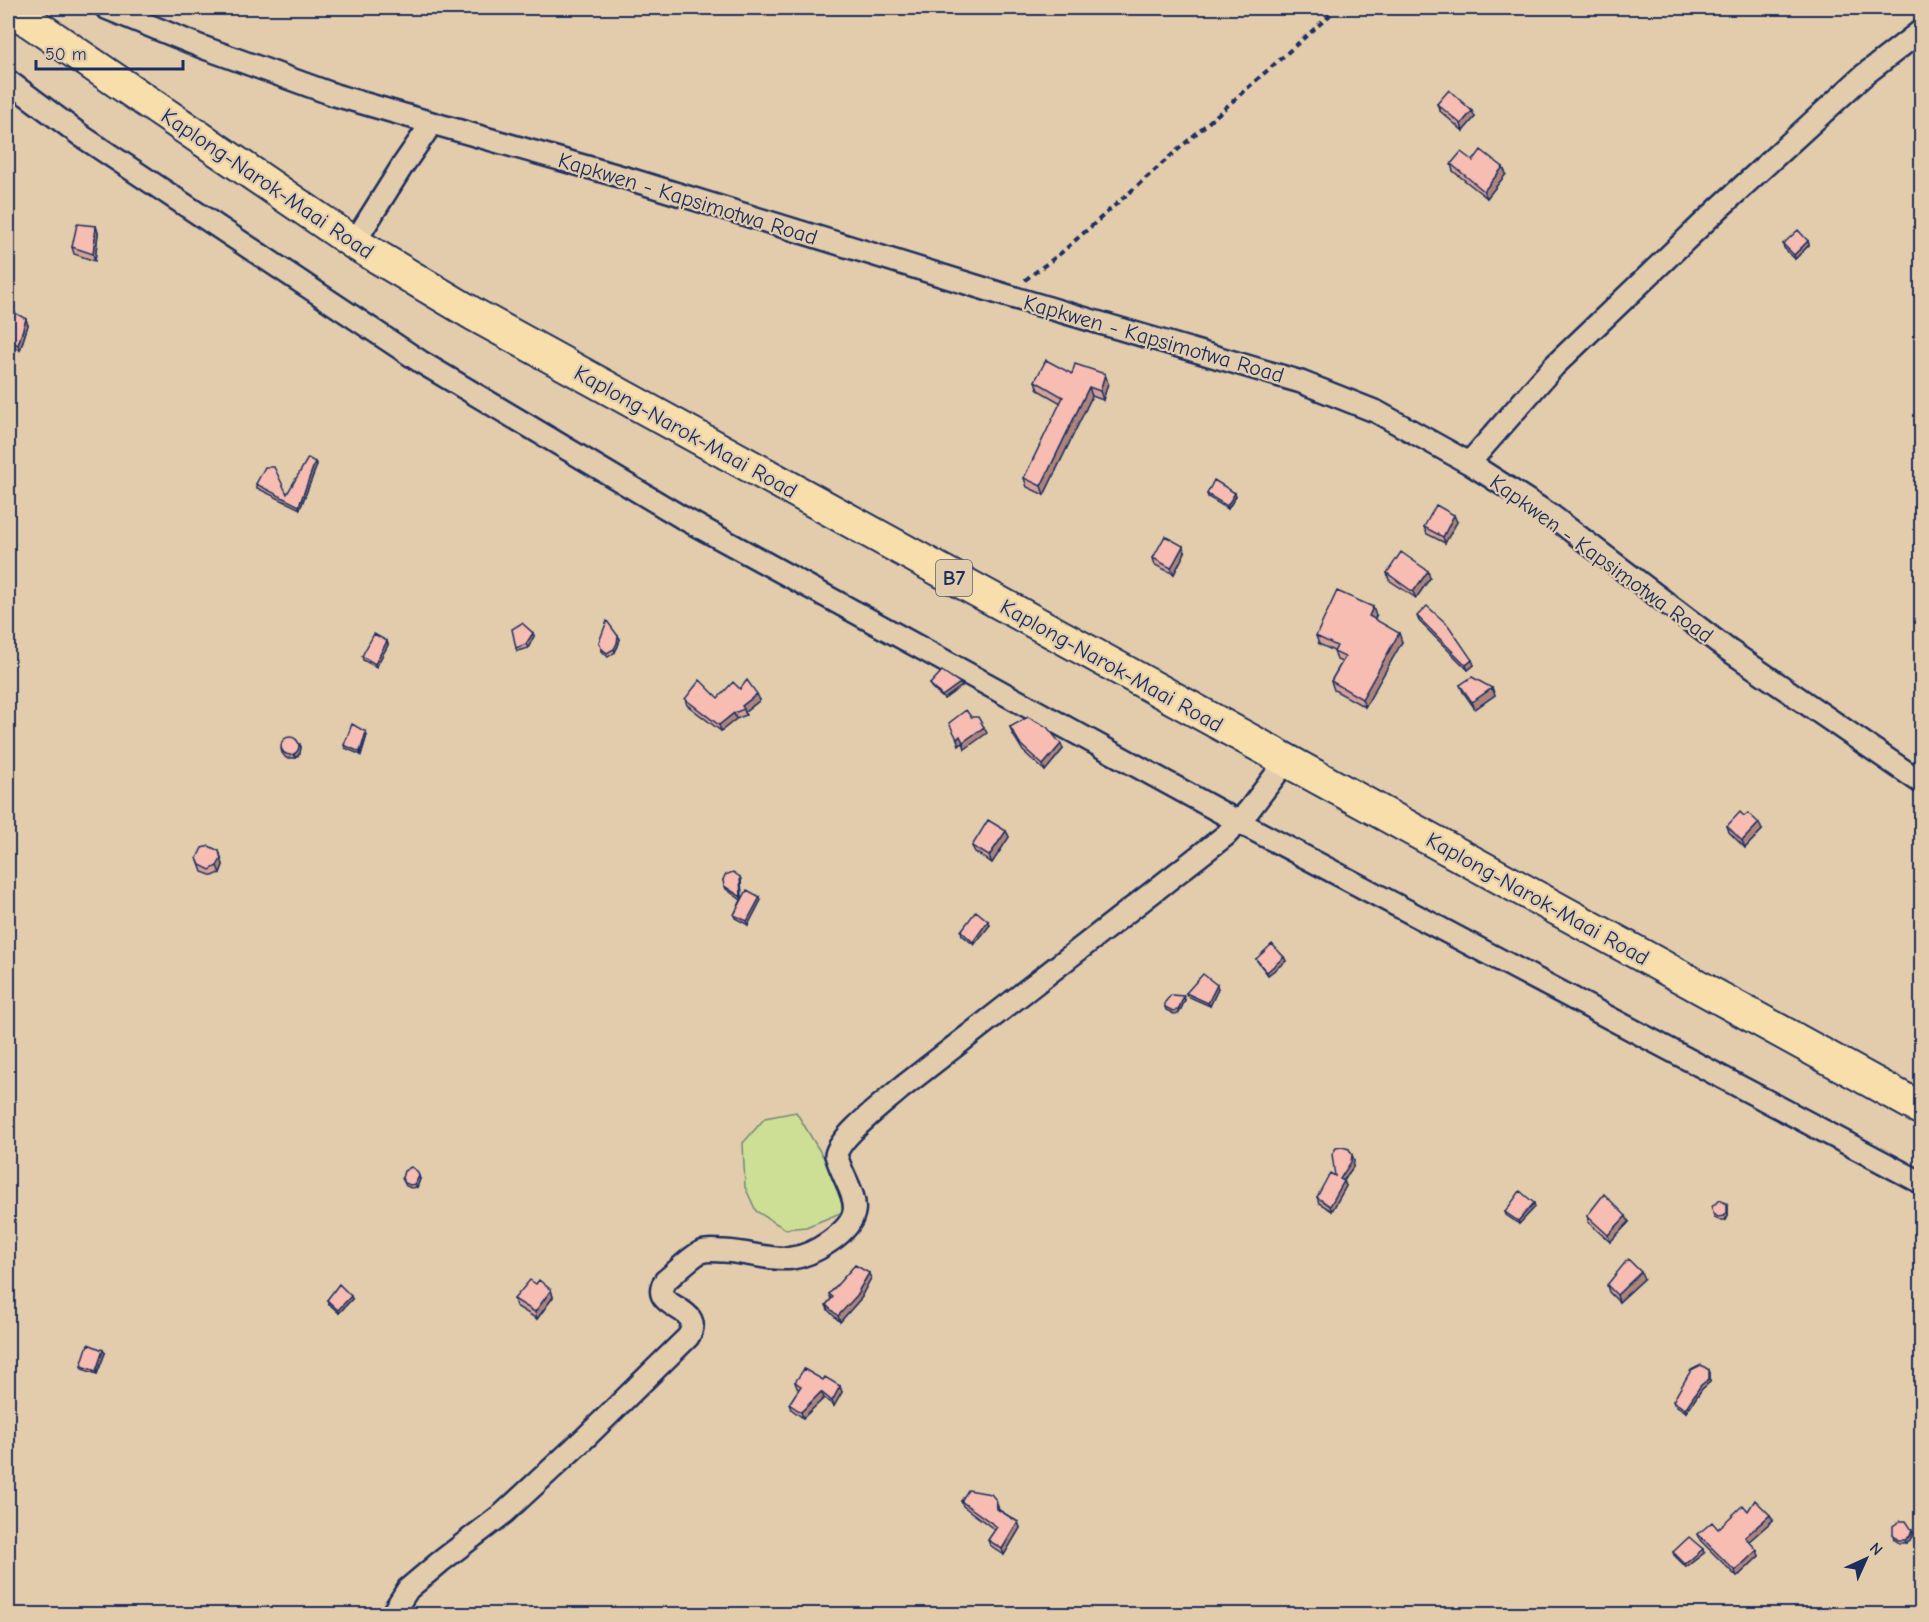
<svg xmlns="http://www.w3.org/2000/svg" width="1929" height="1622" font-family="'Comic Neue',sans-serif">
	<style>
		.green { fill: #ccdf94; stroke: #748779; stroke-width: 1.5 }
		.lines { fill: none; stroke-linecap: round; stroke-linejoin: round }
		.minor-casing { stroke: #1b2f5e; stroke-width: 26 }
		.highway-casing { stroke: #1b2f5e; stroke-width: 36 }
		.path { stroke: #1b2f5e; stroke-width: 4; stroke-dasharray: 6 4.5; stroke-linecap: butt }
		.minor { stroke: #e3ccac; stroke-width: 21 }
		.highway { stroke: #f8deab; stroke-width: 32 }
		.wall { fill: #d4a299; stroke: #1b2f5e; stroke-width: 1.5 }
		.shaded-wall { fill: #ad847d; stroke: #1b2f5e; stroke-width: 1.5 }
		.building { fill: #f7bcb2; stroke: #1b2f5e; stroke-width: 1.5 }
		.labels { text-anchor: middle; stroke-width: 4.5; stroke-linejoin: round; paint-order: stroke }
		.shield { fill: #e3ccac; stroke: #575e75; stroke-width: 1.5 }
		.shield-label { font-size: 21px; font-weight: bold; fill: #1b2f5e }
		.street-label { font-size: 22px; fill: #1b2f5e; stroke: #e3ccac }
	</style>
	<rect width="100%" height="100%" fill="#e3ccac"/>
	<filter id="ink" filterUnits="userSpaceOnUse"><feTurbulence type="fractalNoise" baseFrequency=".0167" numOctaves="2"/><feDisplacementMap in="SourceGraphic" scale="12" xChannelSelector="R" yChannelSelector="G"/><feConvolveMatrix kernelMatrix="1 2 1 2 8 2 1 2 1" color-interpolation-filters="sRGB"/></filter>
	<g filter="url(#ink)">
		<!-- green -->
		<path class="green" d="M796 1112 830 1168 845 1178 855 1207 806 1227 785 1229 756 1211 745 1187 743 1143 765 1118Z"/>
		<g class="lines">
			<defs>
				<path id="minor" d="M106 8 202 47 335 95 432 123
					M8 81 83 137 421 362 683 518 1239 822 1922 1183
					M354 243 403 165 432 123 626 178 1005 295 1301 382 1377 412 1469 463 1552 516 1727 649 1922 783
					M1469 463 1554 366 1718 209 1864 75 1922 30
					M392 1614 408 1589 440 1562 504 1513 585 1438 688 1337C708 1305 647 1310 665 1281 675 1273 690 1257 701 1252 708 1249 717 1251 724 1251 769 1254 788 1271 829 1242 874 1211 848 1194 836 1155 840 1136 884 1103 900 1089L1226 835 1249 810 1287 760"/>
				<path id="highway" d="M10 8 354 243 475 315 1922 1109"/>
			</defs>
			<!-- minor casing -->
			<use href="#minor" class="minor-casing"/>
			<!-- highway casing -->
			<use href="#highway" class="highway-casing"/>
			<!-- path -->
			<path class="path" d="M1025 280 1061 253 1338 8"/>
			<!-- minor -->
			<use href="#minor" class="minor"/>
			<!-- highway -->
			<use href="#highway" class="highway"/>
		</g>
		<!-- wall -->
		<path class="wall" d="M1437 104 1475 117 1463 131 1440 111Z
			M1473 161 1506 174 1487 198 1453 171 1451 164Z
			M96 226 98 233 95 261 74 254 72 247Z
			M1808 241 1809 245 1795 259 1784 248 1783 244Z
			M8 309 28 325 20 350 8 344Z
			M1072 374 1108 383 1103 400 1092 396 1044 495 1027 487 1024 478 1061 403 1038 390 1035 381Z
			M317 465 300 509 257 488 256 484 287 494Z
			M1235 493 1236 496 1228 509 1208 497 1207 494Z
			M1457 522 1445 543 1427 534 1424 527Z
			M1185 552 1174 574 1155 565 1153 558Z
			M1387 573 1430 578 1416 598 1389 580Z
			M1376 616 1374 619 1402 642 1365 707 1334 690 1331 681 1342 662 1337 660 1334 651 1319 644 1316 636Z
			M1417 616 1474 665 1468 670 1419 621Z
			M533 633 534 636 528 648 517 651 516 648Z
			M618 636 620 639 618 646 615 652 608 657 602 651 599 642Z
			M387 641 388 645 376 667 363 660 362 656Z
			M960 683 962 686 944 699 931 687 930 684Z
			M1460 685 1492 688 1495 695 1475 709 1463 692Z
			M740 689 760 700 745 712 746 715 736 719 721 731 687 705 685 699 718 698Z
			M1010 727 1063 749 1045 771 1023 751 1012 733Z
			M366 732 367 735 361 755 345 748 344 745Z
			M301 747 300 753 296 758H286L282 753 281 749Z
			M1727 826 1762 830 1745 848 1729 832Z
			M1006 831 1009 837 992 863 975 852 972 846Z
			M219 851 223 865 220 873 213 876 202 872 197 858Z
			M740 877 741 880 742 899 761 900 748 925 735 918 734 915 741 900 726 889 723 880Z
			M988 921 990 925 974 945 962 935 961 931Z
			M1284 957 1286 961 1268 975 1258 962 1256 959Z
			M1218 989 1210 1006 1187 996 1186 993Z
			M1185 1000 1179 1013 1174 1014 1166 1010 1165 1007Z
			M1352 1155 1354 1160 1353 1167 1344 1181 1346 1186 1332 1211 1319 1203 1317 1197Z
			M402 1178 420 1179 417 1187 411 1188 406 1186Z
			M1535 1207 1519 1224 1506 1215 1505 1212Z
			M1712 1207H1728V1216L1726 1220H1719L1714 1217Z
			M1587 1216 1629 1222 1610 1242 1589 1223Z
			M871 1278 862 1295V1297L840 1322 828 1310 826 1305 831 1299 829 1294Z
			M1644 1279 1619 1302 1609 1292 1607 1285Z
			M536 1284 551 1290 553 1297 537 1319 516 1306 514 1299Z
			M352 1299 339 1313 328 1303 327 1300Z
			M105 1353 97 1374 82 1369 81 1366Z
			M1710 1373V1382L1702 1389 1686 1412 1674 1404 1673 1401Z
			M795 1382 842 1392 834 1406 824 1398 803 1418 791 1409 789 1404 799 1389 797 1388Z
			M996 1500 999 1510 1018 1522 1020 1528 1004 1555 990 1545 988 1540 995 1530 963 1506 961 1501Z
			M1748 1511 1773 1520 1749 1541 1759 1556 1737 1577 1700 1540 1698 1534 1718 1529Z
			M1912 1530 1913 1533 1911 1539 1906 1543H1899L1894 1539 1893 1535Z
			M1673 1552 1704 1553 1686 1567 1674 1555Z"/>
		<!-- shaded-wall -->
		<path class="shaded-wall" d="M1472 111 1475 117 1463 131 1461 124Z
			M1503 167 1506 174 1487 198 1484 191Z
			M96 226 98 233 95 261 93 254Z
			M1808 241 1809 245 1795 259 1794 255Z
			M26 319 28 325 20 350 18 345Z
			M1105 374 1108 383 1103 400 1100 391Z
			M1089 387 1092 396 1044 495 1041 486Z
			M315 462 317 465 300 509 299 506Z
			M1235 493 1236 496 1228 509 1227 506Z
			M1454 515 1457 522 1445 543 1443 537Z
			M1183 546 1185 552 1174 574 1171 568Z
			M1428 571 1430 578 1416 598 1413 592Z
			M1373 607 1376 616 1372 625 1369 616Z
			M533 633 534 636 528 648 526 644Z
			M1399 633 1402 642 1365 707 1362 699Z
			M618 636 620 639 618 646 615 652 614 649Z
			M387 641 388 645 376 667 375 664Z
			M1472 660 1474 665 1468 670 1466 665Z
			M960 683 962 686 944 699 942 696Z
			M1492 688 1495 695 1475 709 1472 702Z
			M757 694 760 700 745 712 742 706Z
			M734 713 736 719 721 731 719 725Z
			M984 727 987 733 965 749 963 742Z
			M366 732 367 735 361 755 360 752Z
			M960 736 963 742 959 746 957 739Z
			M300 744 301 747 300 753 296 758 294 755Z
			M1061 744 1063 749 1045 771 1043 765Z
			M1759 823 1762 830 1745 848 1742 841Z
			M1006 831 1009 837 992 863 989 856Z
			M219 851 223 865 220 873 217 866Z
			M740 877 741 880 742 900 741 897Z
			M760 897 761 900 748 925 747 921Z
			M988 921 990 925 974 945 973 942Z
			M1284 957 1286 961 1268 975 1267 972Z
			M1217 985 1218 989 1210 1006 1208 1003Z
			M1184 996 1185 1000 1179 1013 1178 1010Z
			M1352 1155 1354 1160 1353 1167 1341 1184 1340 1179Z
			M419 1176 420 1179 417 1187 415 1184Z
			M1344 1181 1346 1186 1332 1211 1330 1206Z
			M1534 1203 1535 1207 1519 1224 1518 1221Z
			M1727 1204 1728 1207V1216L1726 1220 1724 1216Z
			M1626 1216 1629 1222 1610 1242 1608 1235Z
			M1641 1272 1644 1279 1619 1302 1617 1295Z
			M869 1273 871 1278 862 1295V1297L840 1322 838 1316 859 1290Z
			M551 1290 553 1297 537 1319 535 1312Z
			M351 1296 352 1299 339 1313 338 1310Z
			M103 1350 105 1353 97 1374 96 1371Z
			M1709 1370 1710 1373V1382L1702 1389 1686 1412 1685 1409 1701 1385Z
			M840 1386 842 1392 834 1406 832 1401Z
			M821 1392 824 1398 803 1418 801 1412Z
			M1770 1515 1773 1520 1747 1543 1745 1537Z
			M1018 1522 1020 1528 1004 1555 1002 1549Z
			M1912 1530 1913 1533 1911 1539 1906 1543 1905 1540Z
			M1703 1549 1704 1553 1686 1567 1685 1564Z
			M1757 1550 1759 1556 1737 1577 1735 1571Z"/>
		<!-- building -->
		<path class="building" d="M1449 90 1472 111 1461 124 1437 104Z
			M1481 150 1503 167 1484 191 1451 164 1461 152 1473 161Z
			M77 224 96 226 93 254 72 247Z
			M1798 230 1808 241 1794 255 1783 244Z
			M8 309 26 319 18 345 8 340Z
			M1046 360 1072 374 1075 364 1105 374 1100 391 1089 387 1041 486 1024 478 1063 397 1035 381Z
			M308 458 315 462 299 506 256 484 265 467H274L287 494Z
			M1214 480 1235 493 1227 506 1207 494Z
			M1436 505 1454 515 1443 537 1424 527Z
			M1165 536 1183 546 1171 568 1153 558Z
			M1401 552 1428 571 1413 592 1387 573Z
			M1337 591 1373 607 1369 616 1399 633 1362 699 1331 681 1345 657 1334 652 1337 646 1316 636Z
			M1427 606 1448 625 1472 660 1466 665 1417 616Z
			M607 621 618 636 617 643 614 649 607 653 601 648 599 642Z
			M522 623 533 633 526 644 516 648 512 629Z
			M374 634 387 641 375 664 362 656Z
			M942 671 960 683 942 696 930 684Z
			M1472 677 1492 688 1472 702 1460 685Z
			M700 680 718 698 733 682 740 689 747 680 757 694 742 706 744 709 734 713 719 725 685 699Z
			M966 710 971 717H978L984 727 963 742 960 736 957 739 949 723Z
			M1028 717 1047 727 1061 744 1043 765 1021 745 1010 727Z
			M352 724 366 732 360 752 344 745Z
			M281 746a9 9 0 1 1 18 0a9 9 0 1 1-18 0Z
			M1740 812 1744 816 1748 813 1759 823 1742 841 1727 826Z
			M988 820 1006 831 989 856 972 846Z
			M209 846 219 851 221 859 217 866 210 870 200 865 197 858 202 848Z
			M733 872 740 877 741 897 724 886 723 880 725 875Z
			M747 890 760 897 747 921 734 915Z
			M976 911 988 921 973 942 961 931Z
			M1272 944 1284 957 1267 972 1256 959Z
			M1203 974 1217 985 1208 1003 1186 993Z
			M1171 995 1184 996 1178 1010 1173 1011 1165 1007V1002Z
			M1342 1147 1349 1149 1352 1155 1351 1162 1340 1179 1344 1181 1330 1206 1317 1197 1330 1173 1335 1176 1332 1154 1336 1148Z
			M411 1167 417 1171 419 1176 415 1184 410 1185 405 1183 402 1178 404 1171Z
			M1520 1191 1534 1203 1518 1221 1505 1212Z
			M1604 1194 1626 1216 1608 1235 1587 1216Z
			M1719 1200 1727 1204V1213L1724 1216 1718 1217 1713 1213 1712 1207Z
			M1628 1259 1641 1272 1617 1295 1607 1285Z
			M855 1265 869 1273 859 1290 860 1292 838 1316 826 1305 833 1297 829 1294Z
			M530 1280 536 1284 539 1280 551 1290 535 1312 514 1299Z
			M339 1284 351 1296 338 1310 327 1300Z
			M88 1344 103 1350 96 1371 81 1366Z
			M1701 1365 1709 1370V1379L1701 1385 1685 1409 1673 1401 1691 1370Z
			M804 1369 823 1380 825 1377 840 1386 832 1401 821 1392 801 1412 789 1404 801 1386 795 1382Z
			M968 1490 991 1494 996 1500 997 1509 1018 1522 1002 1549 988 1540 997 1527 961 1501Z
			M1755 1500 1770 1515 1745 1537 1757 1550 1735 1571 1698 1534 1712 1522 1718 1529 1743 1505 1748 1511Z
			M1900 1521H1906L1912 1530 1910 1536 1905 1540H1898L1893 1535V1526Z
			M1689 1537 1703 1549 1685 1564 1673 1552Z"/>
	</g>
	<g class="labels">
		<!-- shield labels -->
		<rect class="shield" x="936" y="560" width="36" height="36" rx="4.5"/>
		<g class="shield-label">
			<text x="954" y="585">B7</text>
		</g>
		<!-- street labels -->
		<g class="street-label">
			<text transform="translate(268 183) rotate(34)" y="8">Kaplong-Narok-Maai Road</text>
			<text transform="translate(688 198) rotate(17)" y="8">Kapkwen - Kapsimotwa Road</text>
			<text transform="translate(1154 338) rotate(16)" y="8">Kapkwen - Kapsimotwa Road</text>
			<text transform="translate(686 431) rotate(29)" y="8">Kaplong-Narok-Maai Road</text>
			<text transform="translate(1602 558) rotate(36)" y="8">Kapkwen - Kapsimotwa Road</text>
			<text transform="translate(1112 665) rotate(29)" y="8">Kaplong-Narok-Maai Road</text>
			<text transform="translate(1538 898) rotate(29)" y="8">Kaplong-Narok-Maai Road</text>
		</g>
	</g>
	<!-- margin -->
	<rect width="1929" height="1622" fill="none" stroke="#e3ccac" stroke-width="30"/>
	<rect x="15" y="15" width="1899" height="1592" fill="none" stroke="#1b2f5e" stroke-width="2" filter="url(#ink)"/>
	<!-- north arrow -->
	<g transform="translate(1866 1559) rotate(45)" stroke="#e3ccac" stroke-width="4.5" paint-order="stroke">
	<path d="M0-4.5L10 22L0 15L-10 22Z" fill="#1b2f5e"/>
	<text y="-9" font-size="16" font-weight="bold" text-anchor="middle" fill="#1b2f5e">N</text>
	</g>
	<!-- scale -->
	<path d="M36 60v9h147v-9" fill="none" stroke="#1b2f5e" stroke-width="3"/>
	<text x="45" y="60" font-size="18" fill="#1b2f5e" stroke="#e3ccac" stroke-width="4.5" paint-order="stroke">50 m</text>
</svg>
